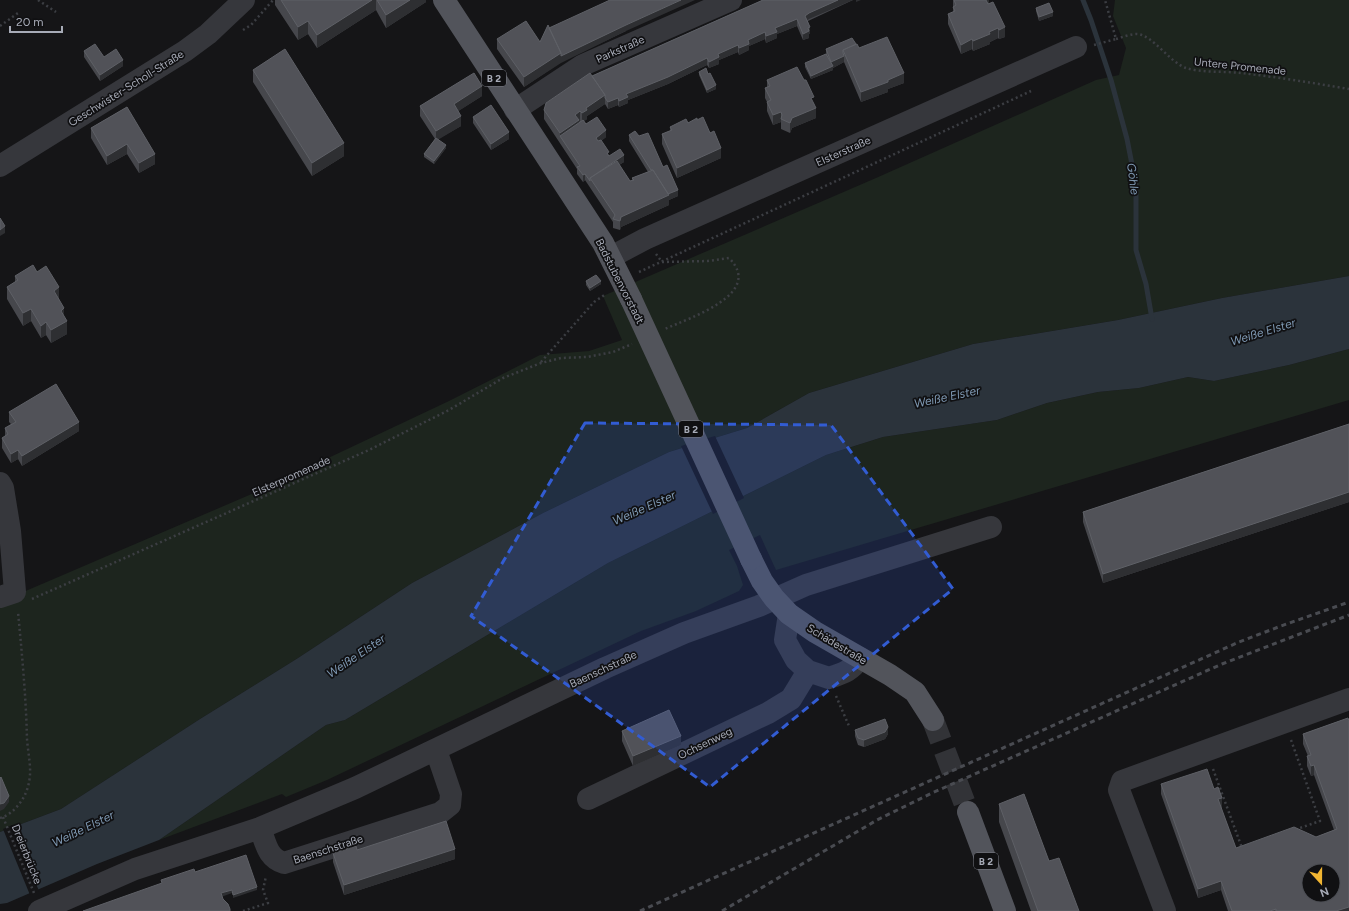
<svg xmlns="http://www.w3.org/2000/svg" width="1349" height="911" font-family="Figtree,sans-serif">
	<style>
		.green { fill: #1d251e }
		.water { fill: #2b333b }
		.pier { fill: #151517 }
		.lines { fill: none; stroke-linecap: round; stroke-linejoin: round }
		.stream { stroke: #2b333b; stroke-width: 5 }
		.major-tunnel { stroke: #323337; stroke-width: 22; stroke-dasharray: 22 11; stroke-linecap: butt }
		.path { stroke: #3c3e43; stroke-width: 2.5; stroke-dasharray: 2 3; stroke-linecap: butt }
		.minor { stroke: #36373c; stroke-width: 22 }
		.major { stroke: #52545b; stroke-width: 22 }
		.rail { stroke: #494b51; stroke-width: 3; stroke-dasharray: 5 4; stroke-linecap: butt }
		.major-bridge { stroke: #52545b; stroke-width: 22 }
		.wall { fill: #46474c }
		.shaded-wall { fill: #2e2f32 }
		.building { fill: #515258; stroke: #5e6066; fill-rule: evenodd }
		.marked { fill: #325cd3; fill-opacity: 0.2; stroke: #325cd3; stroke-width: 3; stroke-dasharray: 8 5; stroke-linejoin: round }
		.labels { text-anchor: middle; stroke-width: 3.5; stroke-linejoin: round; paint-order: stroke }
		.shield { fill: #101012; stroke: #7a7c86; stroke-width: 1 }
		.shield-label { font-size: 10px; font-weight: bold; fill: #a7abb7 }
		.street-label { font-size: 11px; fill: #a7abb7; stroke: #101012 }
		.water-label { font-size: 12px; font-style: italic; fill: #7e98b2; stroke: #101012 }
	</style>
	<rect width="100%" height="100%" fill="#151517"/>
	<!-- green -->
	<path class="green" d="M1115 0H1349V276L1222 298 1118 320 973 344 809 393 747 428 669 452 543 513 412 583 298 658 200 719 61 809 0 832V602L254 493 449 401 540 355 589 351 622 340 603 296 876 178 1096 80 1119 75 1126 48 1113 16Z
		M1349 349V400L776 570 760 535 729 550 737 566 743 585 739 591 696 611 641 631 327 780 286 797 282 794 159 840 326 725 345 720 608 563 826 455 883 437 997 420 1047 403 1098 392 1139 388 1188 377 1214 381 1289 365Z"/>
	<!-- water -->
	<path class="water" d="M1349 276V349L1289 365 1214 381 1188 377 1139 388 1098 392 1047 403 997 420 883 437 826 455 608 563 345 720 326 725 159 840 97 864 7 903 0 904V832L61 809 200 719 298 658 412 583 543 513 669 452 747 428 809 393 973 344 1118 320 1222 298Z"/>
	<!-- pier -->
	<path class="pier" d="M715 436 744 498 713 514 681 446Z
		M12 825 39 891 30 895 3 829Z"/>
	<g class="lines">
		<!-- stream -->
		<path class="stream" d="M1083 0 1091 20 1111 80 1127 139 1136 185V250L1146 284 1152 319"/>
		<!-- major-tunnel -->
		<path class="major-tunnel" d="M933 720 968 812"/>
		<!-- path -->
		<path class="path" d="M38 0 56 12
			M0 26 18 13
			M243 30 251 25 273 0
			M1116 39C1123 37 1130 34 1137 34 1153 35 1169 62 1186 68 1202 73 1224 71 1241 73 1277 77 1313 83 1349 89
			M1094 45 1116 39 1105 0
			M656 254 662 262
			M662 262 708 261 729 258C765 294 689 318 665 329
			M639 272 1031 91
			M541 362 594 302 606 294
			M32 599 369 450 449 410 503 378 541 363 561 358 587 357 613 352 632 344
			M836 696 849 726
			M1291 740 1320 821 1297 829
			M1213 769 1242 848H1243
			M3 817 34 893
			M0 818C15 814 27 796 29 782 32 768 28 754 27 739 26 697 22 654 18 612
			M243 911 268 903 263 890 266 876"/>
		<!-- minor -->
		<path class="minor" d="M515 110 583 65 731 0
			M0 166 185 51 208 34 244 0
			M611 257 645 239 1076 47
			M0 483 3 488 10 531 15 592 0 597
			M789 614 785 640 796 660 808 671 829 678C844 673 851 671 860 658
			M588 799 768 713 791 699 808 671
			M260 828C266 843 267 858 284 863L440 813 450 805 451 794 436 750
			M39 911 135 869 260 828 355 788 605 668 684 633 759 606 806 585 991 527
			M1165 911 1119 790 1122 781 1349 699"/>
		<!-- major -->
		<path class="major" d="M444 0 603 243 631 299
			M751 559 762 581 774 598 789 614 815 632 890 675 915 692 933 720
			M968 812 1005 911"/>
		<!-- rail -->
		<path class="rail" d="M640 911 1239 642 1281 626 1349 602
			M722 911 877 820 932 793 1222 664 1349 615"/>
		<!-- major-bridge -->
		<path class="major-bridge" d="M631 299 751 559"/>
	</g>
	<!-- wall -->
	<path class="wall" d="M275 0H426V2L386 28 376 10 317 48 308 34 298 40 275 5Z
		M763 0H853L808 21 810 33 809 34V38L803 40 797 26 777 34V38L766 43 765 39 749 46V50L739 55 738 52 719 60V64L709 68 707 65 668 84 628 100V103L619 107 618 105 608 109 605 104 587 116V119L584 121 586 124 606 137 601 141 609 156 624 162 619 165 630 181 632 180V178L648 172 629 141V135L663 167 678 196 669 200V205L621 227 620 230 613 228V222L585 180 583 182 577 174V169L544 119V110L592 76Z
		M953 0H989V3L1005 37 999 39 998 38 990 42V44L973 51 972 49 961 54 948 24V14L953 12Z
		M1036 8 1053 16 1039 21 1036 11Z
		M549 28 626 31 561 62 524 87 497 49V39L540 42Z
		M856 44 859 48 904 83 888 89V92L861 102 844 62 833 68V70L811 79 805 67V63L826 54V49Z
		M84 51 123 66 100 81 84 57Z
		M253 70 344 156 312 176 253 82Z
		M699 72 716 89 707 93 699 75Z
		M767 80 814 103 816 118 792 128 790 133 781 129V122L773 125 767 111V102L765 98V88L767 87Z
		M482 96 458 111 461 126 438 139 446 148 434 164 424 157V154L435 139 420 116V106Z
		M127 107 155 164 139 173 127 154 107 165 91 138V128Z
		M473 117 509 139 491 150 473 123Z
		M697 120 710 133 721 158 677 178 662 144V134L670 131V127Z
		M37 272 59 299 64 317 67 334 51 343 46 335 41 338 31 321 23 326 7 299V287L15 282V276Z
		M586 281 601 284 590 291 586 285Z
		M9 412 79 431 22 466 18 459 11 463 2 448V438L5 436V428L11 424 9 422Z
		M1349 424V502L1103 583 1083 522V512Z
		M1348 718 1349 911H1228L1221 890 1198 898 1161 794V784L1214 789 1222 808H1221L1236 848 1316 837 1334 830 1314 775 1311 776 1307 766V756H1308L1303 744V734Z
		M855 730 888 734 885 739 864 747 858 745 855 736Z
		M622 731 681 745 633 766 622 741Z
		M999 804 1049 861 1079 911H1031L999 822Z
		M357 850 455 859 344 895 333 862V853Z"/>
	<!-- shaded-wall -->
	<path class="shaded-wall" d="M372 0H376V10L317 48V35Z
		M410 0H426V2L386 28V15Z
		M681 0H695L626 31 561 63V56L626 25Z
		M838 0H853L809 19 805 22V16L809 13Z
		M856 0H861L856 2Z
		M985 0H989V4Z
		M1053 12V16L1039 21V17Z
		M797 19V26L777 34V38L766 43V36L775 28Z
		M308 21V34L298 40V27Z
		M810 27V33L809 34V38L803 40V34L808 28Z
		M1005 27V37L999 39V30Z
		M998 28V38L990 42V44L973 51V41L989 32Z
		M765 32V39L749 46V50L739 55V48L748 40Z
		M972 39V49L961 54V45Z
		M738 45V52L719 60V64L709 68V62L718 54Z
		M561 53V63L524 87V77Z
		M844 56V62L833 68V70L811 79V76L831 67V62Z
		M707 58V65L668 84 628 100V103L619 107V101L626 94Z
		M123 60V66L100 81V75Z
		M904 73V83L888 89V92L861 102V92Z
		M716 85V89L707 93V90Z
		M482 86V96L454 114V104Z
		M605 95V104L587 116V119L582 123V113L586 108Z
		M618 98V105L608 109V102Z
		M816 108V118L792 128 790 133V123L792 118Z
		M580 111V121L579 122V130L560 136V133L575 115Z
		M781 112V122L773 125V115Z
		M461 116V126L436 141V131Z
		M606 130V137L596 145V138Z
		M509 132V139L491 150V144Z
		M344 143V156L312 176V163Z
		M127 144V154L107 165V156Z
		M446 145V148L434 164V161Z
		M721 148V158L677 178V168Z
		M155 154V164L139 173V163Z
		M624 155V162L614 168 612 163Z
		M585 174V180L583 182V175Z
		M678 190V196L669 200V205L621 227 620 230V221L621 217 666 194Z
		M5 226V233L0 236V230Z
		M601 281V284L590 291V288Z
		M59 287V300L54 291Z
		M64 308V321L61 311Z
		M31 309V321L23 326V313Z
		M67 321V334L51 343V330Z
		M46 322V335L41 338V326Z
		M79 422V431L22 466V456Z
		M18 450V459L11 463V454Z
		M1349 492V502L1103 583V574Z
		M888 727V734L885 739 864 747V740Z
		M681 736V745L633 766V756Z
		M1314 765V775L1311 776V766Z
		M9 796V802L4 809 0 811V804Z
		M1222 798V808L1218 809V799Z
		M455 849V859L344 895V885Z
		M1221 881V890L1198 898V889Z
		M257 887V890L233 898V895Z
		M232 890V893L221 897V893Z
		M1349 907V911H1336Z"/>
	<!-- building -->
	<path class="building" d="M281 0H372L317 35 308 21 298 27Z
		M377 0H410L386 15Z
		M610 0H681L626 25 561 56V53L549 28Z
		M763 0H838L809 13 805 16 810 27 808 28 809 31 803 34 797 19 775 28 777 32 766 36 765 32 748 40 749 44 739 48 738 45 718 54 719 57 709 62 707 58 668 77 626 94 628 97 619 101 618 98 608 102 605 98V95L592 76Z
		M954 0H986L988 4 993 2 1005 27 999 30 998 28 989 32 990 34 973 41 972 39 961 45 948 14 955 11 953 7 956 5Z
		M1049 3 1053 12 1039 17 1036 8Z
		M526 21 540 42 548 25 561 53 524 77 497 39Z
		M887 37 904 73 888 80V82L861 92 843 50 857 44 859 48Z
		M852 38 856 44 843 50V53L844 56 831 62 826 49Z
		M95 44 104 57 116 49 123 60 100 75 84 51Z
		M285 49 344 143 312 163 253 70Z
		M826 54 833 66 811 76 805 63Z
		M797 67 804 80H806L814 97 811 98 816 108 792 118 790 123 781 119 782 115 781 112 773 115 767 102 771 100 765 88 770 86 767 80Z
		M706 68 708 74 710 73 716 85 707 90 699 72Z
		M474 73 482 86 454 104 461 116 436 131 420 106Z
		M590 73 605 95 586 108 587 110 582 113 580 111 575 115 579 120 560 133 544 110 546 103Z
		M491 105 509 132 491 144 473 117Z
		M127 107 155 154 139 163 127 144 107 156 91 128Z
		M597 117 606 130 596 138 598 141 601 140 609 152 607 153 609 156 620 149 624 155 590 178V181L585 174 583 175 577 167 580 166 560 136 583 120 586 124Z
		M703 117 710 133 714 131 721 148 677 168 662 134 672 130 670 127 686 119 688 123 697 118V120Z
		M635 131 639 136 648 133 663 167 667 165 678 190 668 194 653 170H651L629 135Z
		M436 138 446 145 434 161 424 154Z
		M617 161 630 181 634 180 632 178 653 170 669 195 621 217 620 221 613 219 615 215 590 178Z
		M0 218 5 226 0 230Z
		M33 265 37 272 46 266 59 287 54 291 64 308 61 311 67 321 51 330 46 322 41 326 31 309 23 313 7 287 18 280 15 276Z
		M596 275 601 281 590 288 586 281Z
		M56 384 79 422 22 456 18 450 11 454 2 438 8 434 5 428 16 422 9 412Z
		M1349 424V492L1103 574 1083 512Z
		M669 710 681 736 633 756 622 731Z
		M1348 718 1349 721V907L1336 911H1276V909L1270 911H1232L1221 881 1198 889 1161 784 1207 769 1214 789 1218 787 1222 798 1218 799 1236 848 1294 827 1316 837 1337 829 1314 765 1311 766 1307 756 1311 755 1303 734ZM1309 871H1333V895H1309Z
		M885 719 888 727 885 732 864 740 858 738 855 730Z
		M1 777 9 796 4 803 0 804V778Z
		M1024 794 1049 861 1059 858 1079 911H1038L999 804Z
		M446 821 455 849 344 885 333 853 356 846 357 850Z
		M246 855 257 887 233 895 232 890 221 893 223 899 228 904 230 909V911H83L162 883 161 880 194 869 195 872Z"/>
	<!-- marked area -->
	<path class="marked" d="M585 423 831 425 953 589 710 787 471 616Z"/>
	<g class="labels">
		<!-- shield labels -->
		<g class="shield">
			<rect x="482" y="70" width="24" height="16" rx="3"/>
			<rect x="679" y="421" width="24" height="16" rx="3"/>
			<rect x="974" y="853" width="24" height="16" rx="3"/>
		</g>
		<g class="shield-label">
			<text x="494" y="82">B 2</text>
			<text x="691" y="433">B 2</text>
			<text x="986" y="865">B 2</text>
		</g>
		<!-- street labels -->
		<g class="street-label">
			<text transform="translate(620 49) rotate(-24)" y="4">Parkstraße</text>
			<text transform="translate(1240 66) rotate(6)" y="4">Untere Promenade</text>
			<text transform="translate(126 88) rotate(-32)" y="4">Geschwister-Scholl-Straße</text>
			<text transform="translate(843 151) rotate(-24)" y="4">Elsterstraße</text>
			<text transform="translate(620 281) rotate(63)" y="4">Badstubenvorstadt</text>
			<text transform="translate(291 476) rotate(-24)" y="4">Elsterpromenade</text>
			<text transform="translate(837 644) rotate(31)" y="4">Schädestraße</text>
			<text transform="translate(603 669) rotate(-25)" y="4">Baenschstraße</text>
			<text transform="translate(705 743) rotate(-26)" y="4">Ochsenweg</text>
			<text transform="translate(328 849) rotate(-18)" y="4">Baenschstraße</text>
			<text transform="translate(27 854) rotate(68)" y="4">Dreierbrücke</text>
		</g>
		<!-- water labels -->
		<g class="water-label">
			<text transform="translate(1133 179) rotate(83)" y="4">Göhle</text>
			<text transform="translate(1263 332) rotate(-17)" y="4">Weiße Elster</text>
			<text transform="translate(947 397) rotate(-12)" y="4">Weiße Elster</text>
			<text transform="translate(644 508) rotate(-24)" y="4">Weiße Elster</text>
			<text transform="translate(356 656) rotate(-34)" y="4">Weiße Elster</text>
			<text transform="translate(83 829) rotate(-26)" y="4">Weiße Elster</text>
		</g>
	</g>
	<!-- north arrow -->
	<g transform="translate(1321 883) rotate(159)"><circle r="19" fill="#101012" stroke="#4c4e54"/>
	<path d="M0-3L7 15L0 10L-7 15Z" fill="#f1b532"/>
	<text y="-6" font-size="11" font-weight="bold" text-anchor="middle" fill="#a7abb7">N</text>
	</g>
	<!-- scale -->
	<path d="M10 26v6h52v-6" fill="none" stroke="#a7abb7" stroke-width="2"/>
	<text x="16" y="26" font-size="12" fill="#a7abb7" stroke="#101012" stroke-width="3" paint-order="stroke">20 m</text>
</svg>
